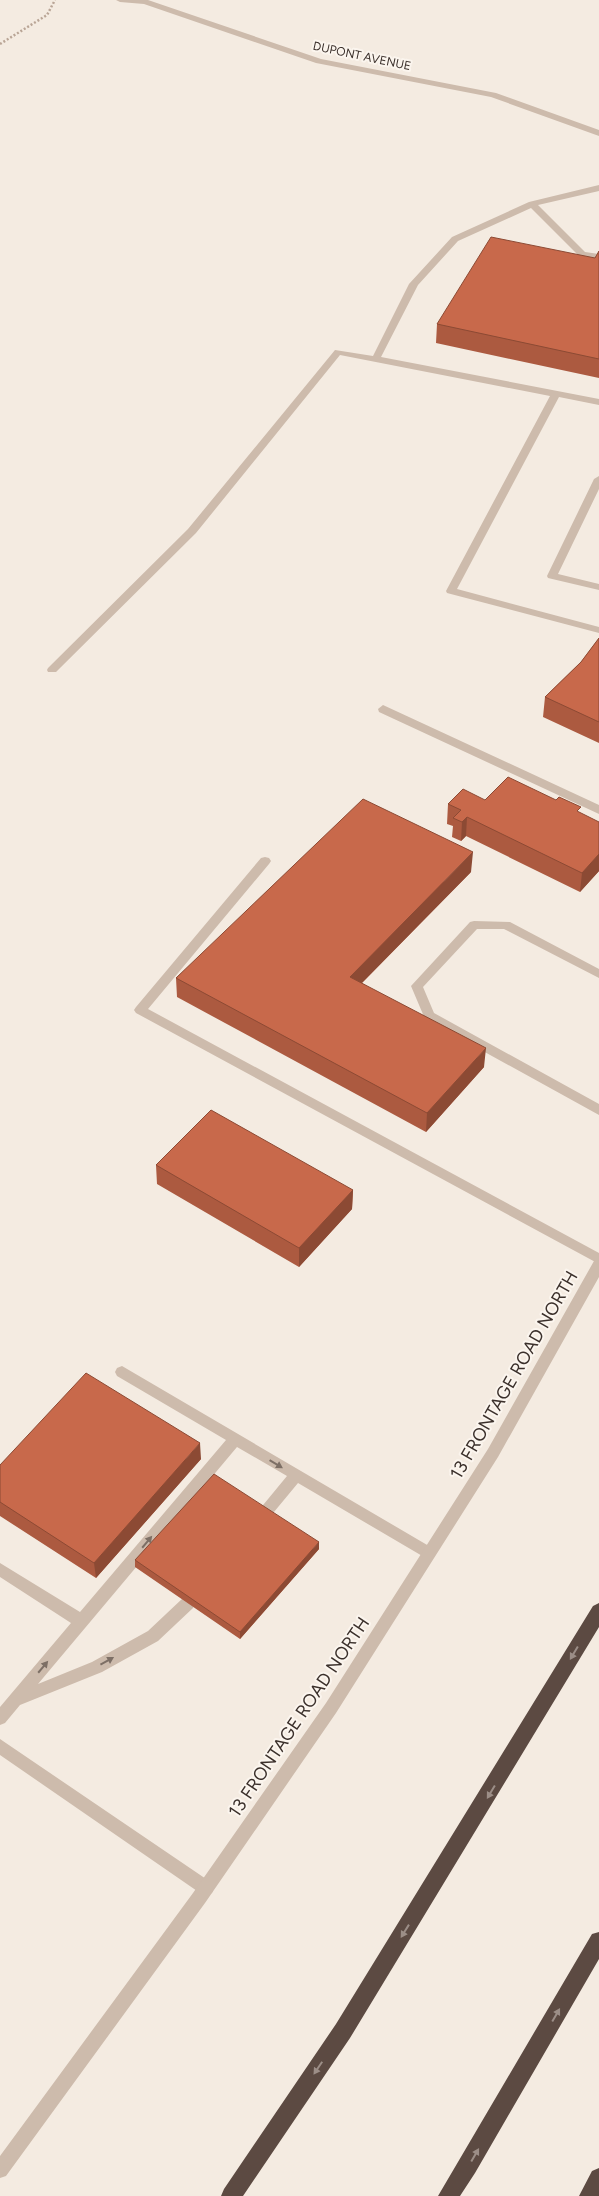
<svg xmlns="http://www.w3.org/2000/svg" width="599" height="2196" font-family="Figtree,sans-serif">
	<style>
		.lines { fill: none; stroke-linecap: round; stroke-linejoin: round }
		.path { stroke: #b9a596; stroke-width: 2.5; stroke-dasharray: 2 2; stroke-linecap: butt }
		.lane { fill: #cdbbac; fill-rule: evenodd }
		.street { fill: #cdbbac; fill-rule: evenodd }
		.highway { fill: #5c4a42; fill-rule: evenodd }
		.wall { fill: #ac5a40 }
		.shaded-wall { fill: #8c4a34 }
		.building { fill: #c8694b; stroke: #8c4a34 }
		.oneway { fill: #7d6f65 }
		.oneway2 { fill: #9c8e87 }
		.labels { text-anchor: middle; stroke-width: 4; stroke-linejoin: round; paint-order: stroke }
		.far-street-label { font-size: 12px; fill: #3b302b; stroke: #fbf5ee }
		.near-street-label { font-size: 18px; fill: #3b302b; stroke: #fbf5ee }
	</style>
	<rect width="100%" height="100%" fill="#f4ebe1"/>
	<g class="lines">
		<!-- path -->
		<path class="path" d="M0 44 47 15 55 0"/>
		<!-- lane -->
		<path class="lane" d="M599 185V191L538 205 585 252 599 254V260L579 256 531 208 458 241 418 285 381 357 599 399V405L559 397 457 589 599 627V633L447 593 446 591 550 396 340 355 196 533 56 672H48L47 670 48 668 188 529 335 350 373 356 409 284 452 237 529 202Z
			M599 476V489L558 574 599 584V590L548 578 547 576 594 479Z
			M383 705 599 805V814L379 712 378 709Z
			M265 857 269 858 271 861 269 864 148 1009 599 1253V1264L136 1013 134 1010 136 1007 261 858Z
			M474 921 510 922 599 969V978L504 929H477L423 987 434 1013 599 1104V1115L425 1019 411 986 470 922Z
			M122 1366 434 1549 436 1553 434 1557 429 1559 424 1557 298 1483 269 1518 264 1520 259 1518 257 1514 259 1510 287 1476 237 1447 38 1684 92 1662 148 1631 183 1598 188 1597 193 1598 195 1603 193 1608 158 1641 102 1672 20 1705 5 1723 0 1725V1707L71 1623 0 1577V1563L80 1612 226 1440 117 1376 115 1372 117 1368Z
			M0 1739 212 1883 214 1888 212 1893 206 1895 200 1893 0 1755Z"/>
		<!-- street -->
		<path class="street" d="M116 0H148L321 59 496 93 599 130V136L491 97 316 63 144 4 120 2Z
			M599 1260V1277L498 1457 336 1713 205 1903 6 2176 0 2178V2156L193 1893 326 1703 488 1449 594 1261Z"/>
		<!-- highway -->
		<path class="highway" d="M599 1603V1627L350 2038 243 2196H221L224 2189 336 2024 593 1606Z
			M599 1932V1959L475 2173 460 2196H438L592 1934Z
			M599 2168V2196H579L592 2171Z"/>
	</g>
	<!-- wall -->
	<path class="wall" d="M599 251V378L436 343 437 324 595 258Z
		M599 638V743L543 717 545 697 581 662Z
		M485 800 599 822V871L580 892 466 836 461 841 452 837 453 826 447 824 448 804Z
		M471 872 362 983 484 1067 426 1132 177 997 176 978Z
		M156 1165 353 1190 352 1209 299 1267 157 1184Z
		M201 1459 96 1578 0 1516V1465Z
		M319 1549 240 1639 135 1567V1560Z"/>
	<!-- shaded-wall -->
	<path class="shaded-wall" d="M467 817 466 836 461 841 462 822Z
		M473 852 471 872 349 996 350 977Z
		M599 854V871L580 892 582 873Z
		M486 1048 484 1067 426 1132 427 1113Z
		M353 1190 352 1209 299 1267V1248Z
		M200 1443 201 1459 96 1578 94 1563Z
		M319 1542V1549L240 1639V1632Z"/>
	<!-- building -->
	<path class="building" d="M491 237 595 258 599 251V359L437 324Z
		M599 638V722L545 697 581 662Z
		M508 777 556 800 559 797 581 807 577 811 599 822V854L582 873 467 817 462 822 453 818 461 810 448 804 463 789 485 800Z
		M363 799 473 852 350 977 486 1048 427 1113 176 978Z
		M211 1110 353 1190 299 1248 156 1165Z
		M86 1373 200 1443 94 1563 0 1502V1465Z
		M214 1474 319 1542 240 1632 135 1560Z"/>
	<!-- one-way arrows -->
	<defs><path id="oneway-solid" d="M-6-.8H1V-3.2L6.5 0L1 3.2V.8H-6Z" transform="scale(1.25)"/></defs>
	<g class="oneway">
		<use href="#oneway-solid" transform="translate(276 1464) rotate(31)"/>
		<use href="#oneway-solid" transform="translate(147 1542) rotate(-50)"/>
		<use href="#oneway-solid" transform="translate(107 1661) rotate(-29)"/>
		<use href="#oneway-solid" transform="translate(43 1667) rotate(-50)"/>
	</g>
	<g class="oneway2">
		<use href="#oneway-solid" transform="translate(574 1653) rotate(121)"/>
		<use href="#oneway-solid" transform="translate(491 1792) rotate(121)"/>
		<use href="#oneway-solid" transform="translate(405 1931) rotate(122)"/>
		<use href="#oneway-solid" transform="translate(556 2015) rotate(-60)"/>
		<use href="#oneway-solid" transform="translate(318 2068) rotate(124)"/>
		<use href="#oneway-solid" transform="translate(475 2155) rotate(-60)"/>
	</g>
	<g class="labels">
		<!-- far-street labels -->
		<g class="far-street-label">
			<text transform="translate(362 56) rotate(12)" y="4">DUPONT AVENUE</text>
		</g>
		<!-- near-street labels -->
		<g class="near-street-label">
			<text transform="translate(514 1375) rotate(-60)" y="6">13 FRONTAGE ROAD NORTH</text>
			<text transform="translate(299 1717) rotate(-56)" y="6">13 FRONTAGE ROAD NORTH</text>
		</g>
	</g>
</svg>
